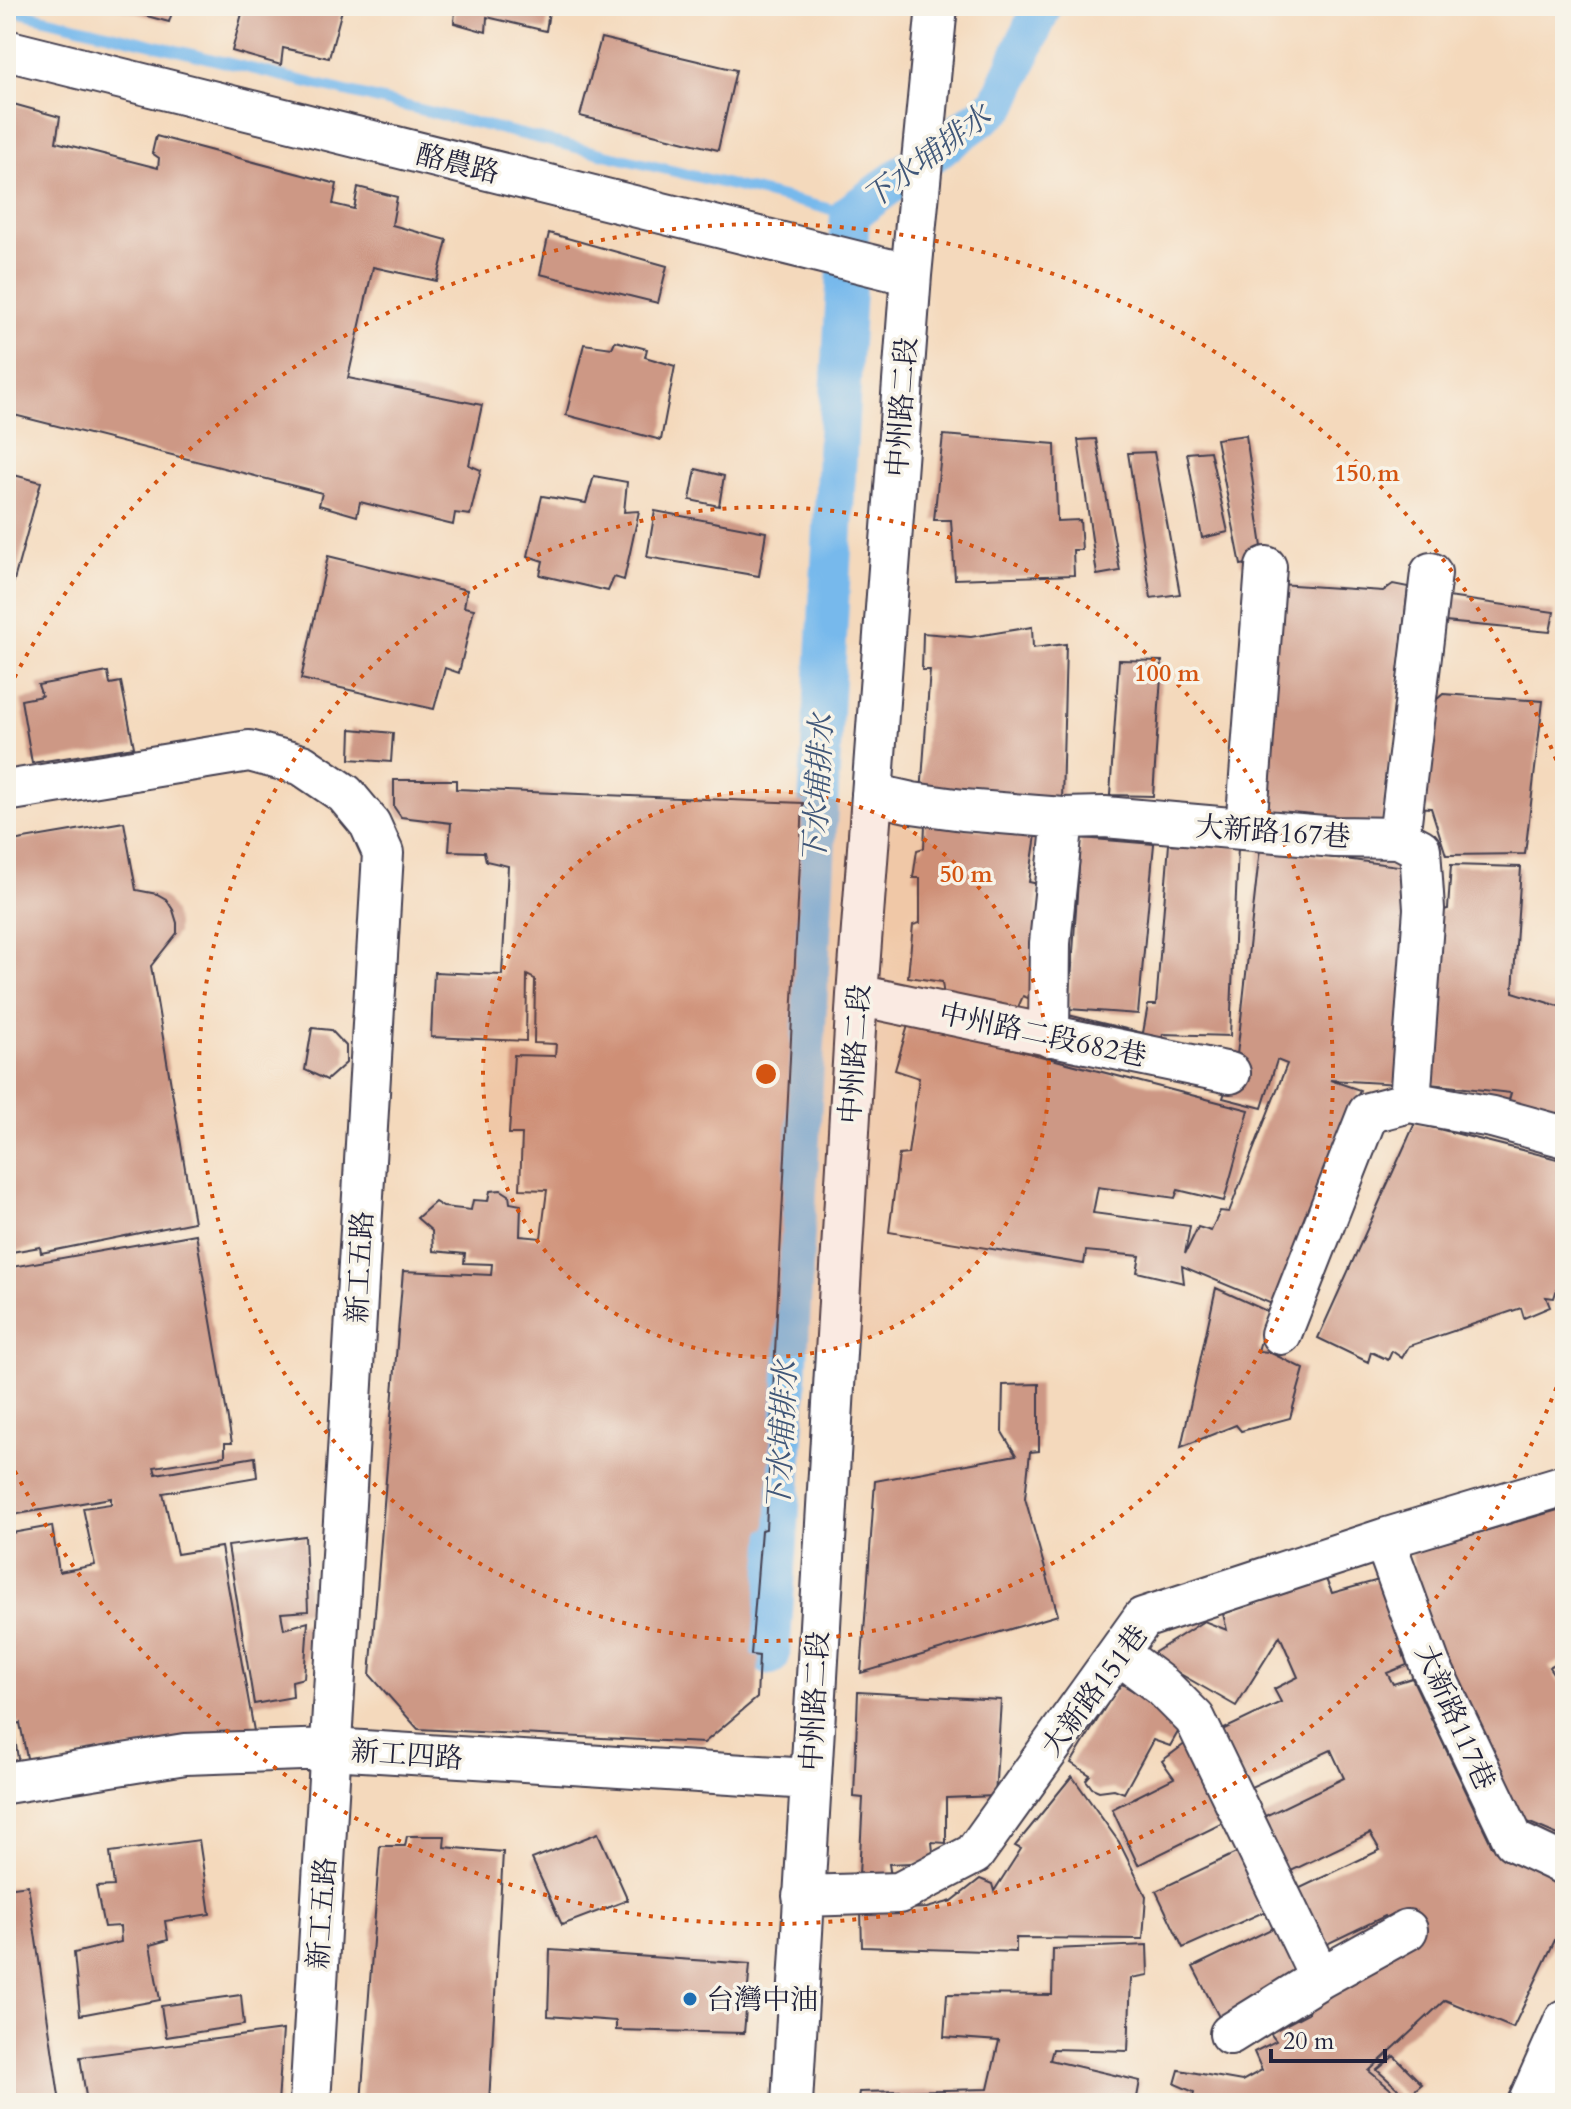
<svg xmlns="http://www.w3.org/2000/svg" width="1571" height="2109" font-family="Cardo,'Noto Serif TC',serif">
	<style>
		.lines { fill: none; stroke-linecap: round; stroke-linejoin: round }
		.stream { stroke: #77b9ec; stroke-width: 11 }
		.canal { stroke: #77b9ec; stroke-width: 40 }
		.building { fill: #cd9885 }
		.minor-casing { stroke: #423d4e; stroke-width: 44 }
		.minor { stroke: #fff; stroke-width: 40 }
		.ring { fill: none; stroke: #d45411; stroke-width: 4; stroke-dasharray: 4 8 }
		.poi-dot { fill: #1f6fb2; stroke: #f7f3e8; stroke-width: 3 }
		.labels { text-anchor: middle; stroke-width: 7; stroke-linejoin: round; paint-order: stroke }
		.street-label { font-size: 28px; fill: #22223b; stroke: #f7f3e8 }
		.poi-label { font-size: 28px; fill: #22223b; stroke: #f7f3e8; text-anchor: start }
		.water-label { font-size: 30px; font-style: italic; fill: #405779; stroke: #f7f3e8 }
		.centre { fill: #d45411; stroke: #f7f3e8; stroke-width: 4 }
		.ring-label { font-size: 24px; text-anchor: middle; font-weight: bold; fill: #d45411; stroke: #f7f3e8; stroke-width: 7; stroke-linejoin: round; paint-order: stroke }
	</style>
	<rect width="100%" height="100%" fill="#f7f3e8"/>
	<filter id="ink" filterUnits="userSpaceOnUse"><feTurbulence type="fractalNoise" baseFrequency=".0125" numOctaves="2"/><feDisplacementMap in="SourceGraphic" scale="16" xChannelSelector="R" yChannelSelector="G"/><feConvolveMatrix kernelMatrix="1 2 1 2 8 2 1 2 1" color-interpolation-filters="sRGB"/></filter>
	<filter id="wash" filterUnits="userSpaceOnUse"><feTurbulence type="fractalNoise" baseFrequency=".006" numOctaves="4" result="noise"/><feDisplacementMap in="SourceGraphic" scale="32" xChannelSelector="R" yChannelSelector="G"/><feGaussianBlur stdDeviation="1.8" result="paint"/><feColorMatrix in="noise" values="0 0 0 0 0 0 0 0 0 0 0 0 0 0 0 0 0 1.4 0 .05"/><feComposite in="paint" operator="in"/></filter>
	<g filter="url(#wash)">
		<rect width="100%" height="100%" fill="#f4d9bc"/>
		<g class="lines">
			<!-- stream -->
			<path class="stream" d="M6 9 850 214"/>
			<!-- canal -->
			<path class="canal" d="M770 1655 779 1526 850 214 999 104 1042 6"/>
		</g>
		<g id="blocks">
			<!-- building -->
			<path class="building" d="M110 6H174L169 22Z
				M244 6H343L329 58 283 48 281 65 232 51Z
				M442 6H550L546 31 487 17 486 32 454 23 455 10Z
				M601 38 736 70 718 150 580 116Z
				M6 102 60 117 56 142 158 168 159 158 152 153 156 136 337 184 333 204 354 209 358 187 397 197 392 225 447 240 437 281 373 267 348 378 482 405 469 465 481 470 470 515 455 513 453 525 360 502 357 516 319 505 322 493 6 413Z
				M549 233 667 266 658 303 540 274Z
				M615 341 647 349 645 357 675 366 661 440 566 415 584 344 612 348Z
				M943 435 1055 444 1057 521 1080 520 1082 550H1073L1074 575 955 579 951 520H934Z
				M1246 435 1264 561 1241 565 1216 439Z
				M1096 439 1120 571 1097 575 1078 440Z
				M1210 451 1228 532 1202 538 1187 453Z
				M1154 452 1180 594 1151 598 1128 453Z
				M696 469 724 476 719 506 690 500Z
				M6 473 41 482 13 584 6 583Z
				M594 476 627 482 624 512 639 511 624 580 614 577 608 591 540 575 543 561 528 556 542 496 586 503Z
				M655 511 766 532 759 576 647 557Z
				M328 556 467 590 464 607 474 609 459 673 445 668 434 709 301 679Z
				M1278 584 1383 591 1393 584 1408 587 1382 824 1256 818Z
				M1448 597 1554 612 1550 632 1445 622Z
				M1032 627 1033 648 1066 644 1062 802 921 794 930 670H922L923 633 971 637Z
				M1119 660 1162 661 1153 796 1110 795Z
				M108 672 110 684 121 682 134 747 32 763 21 700 42 696 38 685Z
				M1443 694 1543 701 1525 854 1446 855 1431 808 1414 807 1428 707Z
				M351 729 393 733 391 762 350 759Z
				M394 780H456V789L803 803 766 1529 761 1530 751 1655 759 1656 757 1698 704 1743 418 1729 370 1675 403 1271 491 1275 492 1264 464 1263 465 1254 433 1251 432 1231 417 1218 435 1202 443 1207 471 1210 473 1200 488 1201 490 1191 501 1190 509 1195 510 1203 521 1205 520 1236 541 1238 547 1190 520 1189 522 1134H509L514 1055 555 1056 556 1044 534 1043 535 979 527 975 526 1041 431 1037 434 972 502 975 508 866 486 861 484 852 449 851 451 823 401 817 394 807Z
				M1563 804H1565V904L1553 901Z
				M124 822 136 890 157 894 166 899 173 910 177 923V933L151 966 194 1222 41 1253 40 1247 6 1253V842Z
				M925 824 1036 835 1029 882 1038 884 1033 1000 1023 996 1015 1014 944 997 942 982 908 977 913 925 920 923V878H913L917 850 924 848Z
				M1081 838 1154 844 1138 1014 1069 1009Z
				M1169 844 1238 847 1230 1036 1163 1034 1160 1051 1065 1026 1068 1015 1143 1033 1148 1005H1156Z
				M1260 848 1414 868 1400 1084 1330 1080 1360 1090 1279 1307 1182 1266 1184 1283 1137 1272 1140 1256 1086 1251 1084 1264 889 1232 899 1155 908 1154 919 1078 895 1070 909 1022 1249 1110 1224 1201 1178 1190 1175 1198 1098 1187 1093 1213 1190 1226 1185 1254 1198 1227 1211 1231 1220 1211 1229 1212 1287 1064 1277 1060 1262 1108 1223 1098 1237 1055Z
				M1451 865 1521 867 1513 992 1565 1008V1121L1507 1107 1511 1093 1421 1083 1437 912 1448 909Z
				M312 1028 331 1030 346 1046V1063L327 1080 305 1070Z
				M1415 1123 1565 1161V1274H1562L1554 1298 1546 1297 1550 1307 1524 1318 1521 1308 1409 1346 1402 1358 1392 1351 1388 1360 1371 1352 1368 1362 1318 1338Z
				M196 1234 232 1443H225V1456L154 1467 156 1474 255 1457 257 1477 163 1493 177 1554 221 1547 254 1731 28 1763 20 1723 10 1725 6 1705V1534L52 1526 59 1572 95 1565 83 1508 111 1504V1498L6 1516V1268Z
				M1216 1288 1269 1312 1258 1351 1269 1352 1304 1369 1290 1418 1241 1431 1236 1425 1181 1447Z
				M1039 1384V1451L1030 1452 1025 1498 1058 1615 861 1673 875 1481 1016 1455 1002 1432 1003 1385Z
				M1565 1508V1658L1549 1667 1561 1685 1565 1680V1838L1516 1817 1431 1647 1411 1552Z
				M305 1536 308 1611 281 1613 284 1629 308 1622 304 1678 292 1681 293 1697 254 1704 228 1546Z
				M1325 1577 1332 1593 1379 1580 1407 1665 1387 1673 1393 1684 1412 1678 1492 1846 1565 1875V1919L1513 2028 1445 2000 1369 2071 1407 2103H1253L1251 2099 1244 2103H1192L1194 2092 1175 2084 1179 2070 1242 2081 1262 2070 1254 2052 1276 2041 1270 2033 1308 2013V2003L1390 1923 1385 1916 1325 1945 1296 1890 1380 1850 1370 1833 1287 1873 1261 1818 1344 1778 1331 1750 1249 1788 1218 1732 1281 1702 1274 1689 1298 1677 1280 1636 1236 1706 1149 1656 1204 1621 1227 1630 1223 1614Z
				M1120 1683 1177 1717 1182 1725 1170 1746 1153 1740 1124 1793 1114 1789 1099 1791 1092 1788 1086 1780 1090 1775 1071 1763Z
				M858 1692 1001 1700 995 1796 946 1798V1843L932 1842 934 1862 889 1864 891 1877 859 1875 863 1798 854 1797Z
				M15 1738 19 1766 6 1767V1739Z
				M1186 1743 1225 1822 1138 1865 1112 1809 1174 1778 1162 1761Z
				M1072 1776 1119 1842 1146 1896 1143 1939 1016 1938V1952L862 1947 861 1911 927 1908 952 1901 980 1879 992 1884 994 1891 1021 1849 1015 1846Z
				M598 1833 628 1900 562 1925 532 1859Z
				M407 1836H445L444 1847 503 1852 489 2103H361L380 1846H405Z
				M199 1840 210 1914 165 1921 168 1940 150 1945 160 2000 80 2015 74 1953 121 1942 120 1926 104 1927 96 1887 114 1886 110 1852Z
				M1238 1852 1266 1911 1183 1948 1156 1891Z
				M28 1885 60 2103H6V1888Z
				M1273 1928 1301 1976 1220 2019 1193 1967Z
				M1147 1945 1148 1975 1131 1978 1128 2051 1053 2049 1050 2060 1140 2081 1136 2103H857L859 2092 988 2089 999 2041 944 2037 947 1994 1052 1995 1053 1949Z
				M550 1950 750 1964 744 2033 616 2030V2021L548 2016Z
				M241 1995 244 2025 166 2037 161 2006Z
				M283 2030 278 2103H87L80 2057Z
				M1394 2056 1422 2084 1407 2097 1377 2070Z"/>
		</g>
	</g>
	<g filter="url(#ink)">
		<use href="#blocks" fill-opacity="0" stroke="#423d4e" stroke-width="2"/>
		<g class="lines">
			<defs>
				<path id="minor" d="M6 50 911 275
					M6 791 249 751 302 765 345 794 370 824 383 853 310 2103
					M872 794 912 803 963 810 1063 818 1105 817 1335 837 1399 838 1420 849 1424 909 1410 1102
					M1246 829 1266 567
					M1399 838 1431 573
					M857 995 1230 1073
					M1049 1036 1050 943 1063 818
					M1281 1334 1368 1113 1410 1102 1492 1117 1565 1137
					M1384 1539 1430 1665 1514 1841 1565 1865
					M1118 1653 1163 1687 1195 1719 1320 1978 1230 2034
					M6 1783 185 1754 331 1749 810 1779
					M803 1896 899 1893 974 1854 1143 1618 1384 1539 1565 1485
					M1320 1978 1407 1930
					M792 2103 857 995 911 275 937 6
					M1528 2103 1565 2020"/>
			</defs>
			<!-- minor casing -->
			<use href="#minor" class="minor-casing"/>
			<!-- minor -->
			<use href="#minor" class="minor"/>
		</g>
	</g>
	<!-- distance rings -->
	<circle cx="766" cy="1074" r="283" fill="#d45411" fill-opacity=".12"/>
	<g class="ring">
		<circle cx="766" cy="1074" r="283"/>
		<circle cx="766" cy="1074" r="567"/>
		<path d="M1565 1365A850 850 0 0 1 9 1460M9 688A850 850 0 0 1 1565 783"/>
	</g>
	<!-- markers -->
	<circle class="poi-dot" cx="690" cy="1999" r="8"/>
	<g class="labels">
		<!-- street labels -->
		<g class="street-label">
			<text transform="translate(458 163) rotate(14)" y="10">酪農路</text>
			<text transform="translate(901 407) rotate(-86)" y="10">中州路二段</text>
			<text transform="translate(1273 831) rotate(4)" y="10">大新路167巷</text>
			<text transform="translate(1043 1034) rotate(12)" y="10">中州路二段682巷</text>
			<text transform="translate(854 1054) rotate(-86)" y="10">中州路二段</text>
			<text transform="translate(359 1267) rotate(-87)" y="10">新工五路</text>
			<text transform="translate(1094 1690) rotate(-53)" y="10">大新路151巷</text>
			<text transform="translate(814 1701) rotate(-87)" y="10">中州路二段</text>
			<text transform="translate(1456 1717) rotate(66)" y="10">大新路117巷</text>
			<text transform="translate(407 1754) rotate(4)" y="10">新工四路</text>
			<text transform="translate(321 1913) rotate(-86)" y="10">新工五路</text>
		</g>
		<!-- poi labels -->
		<g class="poi-label">
			<text x="706" y="2009">台灣中油</text>
		</g>
		<!-- water labels -->
		<g class="water-label">
			<text transform="translate(927 157) rotate(-37)" y="10">下水埔排水</text>
			<text transform="translate(818 789) rotate(-87)" y="10">下水埔排水</text>
			<text transform="translate(782 1436) rotate(-87)" y="10">下水埔排水</text>
		</g>
	</g>
	<circle cx="766" cy="1074" r="12" class="centre"/>
	<g class="ring-label">
		<text x="1367" y="481">150 m</text>
		<text x="1167" y="681">100 m</text>
		<text x="966" y="882">50 m</text>
	</g>
	<!-- margin -->
	<rect width="1571" height="2109" fill="none" stroke="#f7f3e8" stroke-width="32"/>
	<!-- scale -->
	<path d="M1271 2049v12h114v-12" fill="none" stroke="#22223b" stroke-width="4"/>
	<text x="1283" y="2049" font-size="24" fill="#22223b" stroke="#f7f3e8" stroke-width="6" paint-order="stroke">20 m</text>
</svg>
